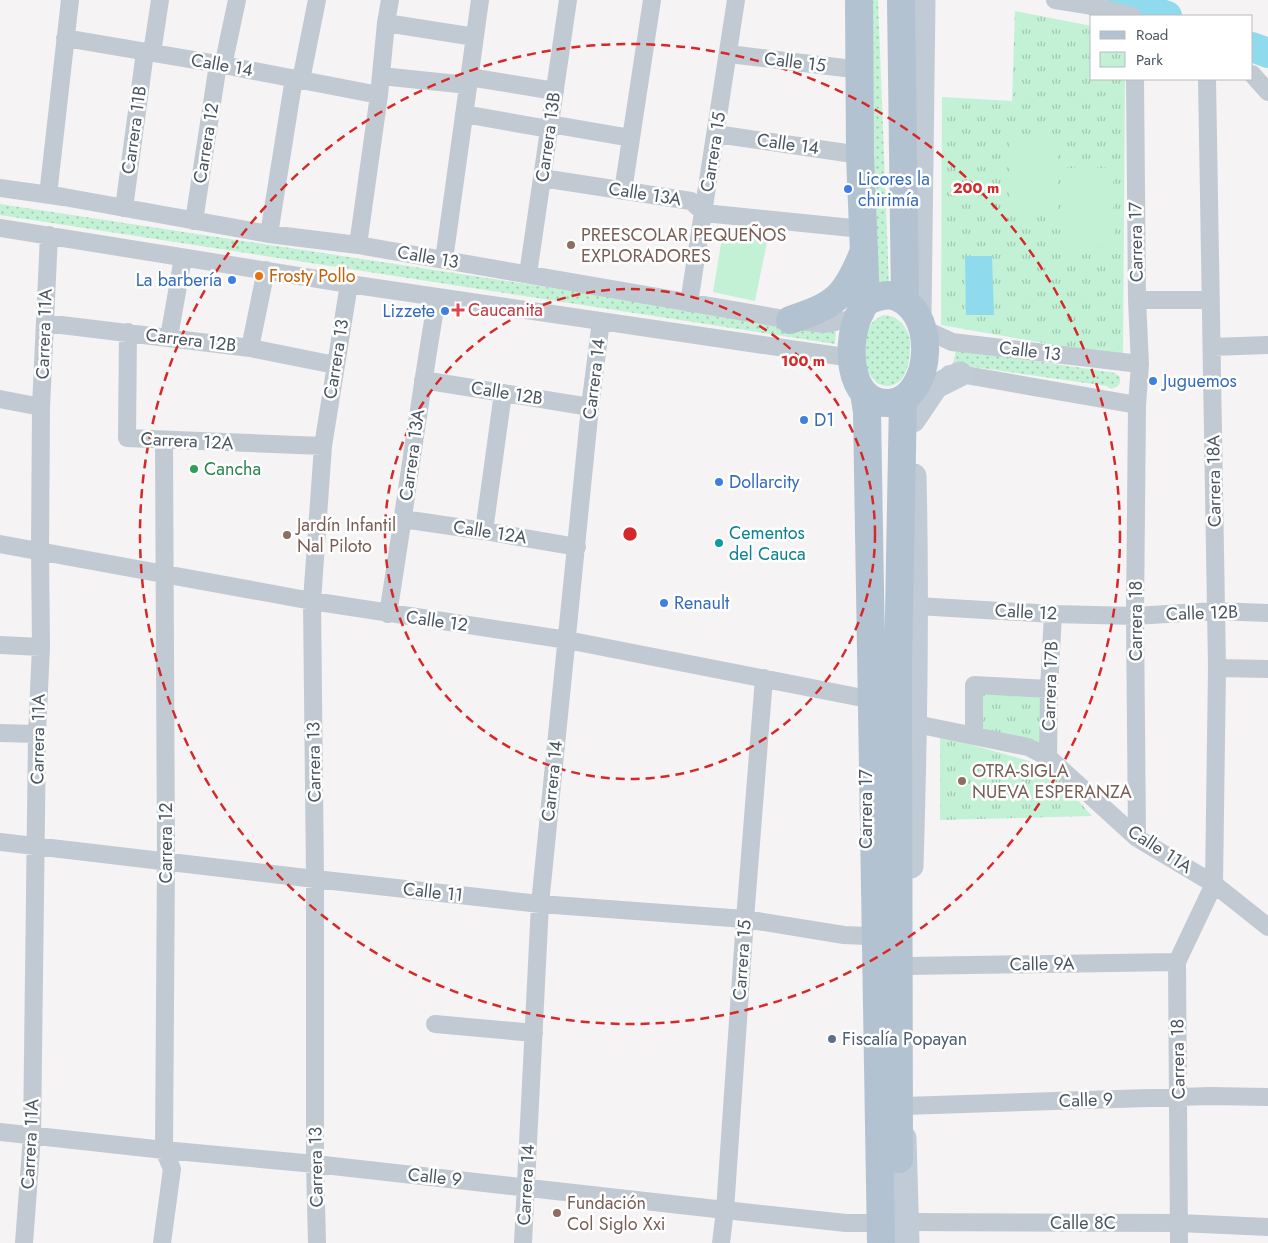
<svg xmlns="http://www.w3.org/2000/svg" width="1268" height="1243" font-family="Jost,sans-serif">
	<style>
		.grass { fill: url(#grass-dots) }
		.park { fill: url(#park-tufts) }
		.pitch { fill: #c3f1d5 }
		.water { fill: #90daee }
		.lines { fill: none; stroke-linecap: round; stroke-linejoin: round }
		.river { stroke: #90daee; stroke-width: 30 }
		.minor { stroke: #c1cad2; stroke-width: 18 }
		.secondary { stroke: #c1cbd6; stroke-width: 25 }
		.primary { stroke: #b3c2d1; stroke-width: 28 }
		.ring { fill: none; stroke: #d62828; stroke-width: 2.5; stroke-dasharray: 9 6 }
		.shop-dot { fill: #3f7fe0; stroke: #fff; stroke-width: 2 }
		.education-dot { fill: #8d6e63; stroke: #fff; stroke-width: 2 }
		.food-dot { fill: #e8710a; stroke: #fff; stroke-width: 2 }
		.health-dot { fill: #e0444e; stroke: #fff; stroke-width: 2 }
		.leisure-dot { fill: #2e9e5b; stroke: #fff; stroke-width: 2 }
		.culture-dot { fill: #0f9aa8; stroke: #fff; stroke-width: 2 }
		.service-dot { fill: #5c6f8a; stroke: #fff; stroke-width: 2 }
		.labels { text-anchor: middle; stroke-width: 5; stroke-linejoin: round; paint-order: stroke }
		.street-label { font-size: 18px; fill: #4a5661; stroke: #fff }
		.shop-label { font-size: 18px; fill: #366cbe; stroke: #fff; text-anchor: start }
		.education-label { font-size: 18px; fill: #785e54; stroke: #fff; text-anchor: start }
		.food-label { font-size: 18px; fill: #c56008; stroke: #fff; text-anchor: start }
		.health-label { font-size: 18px; fill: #be3a42; stroke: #fff; text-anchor: start }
		.leisure-label { font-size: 18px; fill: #27864d; stroke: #fff; text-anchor: start }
		.culture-label { font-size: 18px; fill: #0d838f; stroke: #fff; text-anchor: start }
		.service-label { font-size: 18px; fill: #4e5e75; stroke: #fff; text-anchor: start }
		.centre { fill: #d62828; stroke: #fff; stroke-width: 2.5 }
		.ring-label { font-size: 15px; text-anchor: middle; font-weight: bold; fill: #d62828; stroke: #fff; stroke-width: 5; stroke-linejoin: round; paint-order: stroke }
	</style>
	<defs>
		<pattern id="grass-dots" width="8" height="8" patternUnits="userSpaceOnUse" patternTransform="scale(1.25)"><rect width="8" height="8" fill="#c3f1d5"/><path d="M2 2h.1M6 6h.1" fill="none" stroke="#a0c6b0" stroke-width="1.8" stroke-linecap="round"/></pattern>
		<pattern id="park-tufts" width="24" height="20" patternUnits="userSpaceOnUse" patternTransform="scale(1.25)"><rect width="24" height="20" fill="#c3f1d5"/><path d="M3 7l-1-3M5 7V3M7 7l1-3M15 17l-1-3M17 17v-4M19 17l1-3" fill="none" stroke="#a0c6b0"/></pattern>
	</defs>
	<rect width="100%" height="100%" fill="#f5f3f3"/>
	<!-- grass -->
	<path class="grass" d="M869 0H878L889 286H877Z
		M0 204 836 331 835 344 0 215Z
		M884 315C902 316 912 333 910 350 909 365 906 384 888 386 883 386 877 384 874 380 858 363 859 323 884 315Z
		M956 349 1115 373 1120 377V382L1118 386 1111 389 1107 386 953 364Z"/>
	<!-- park -->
	<path class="park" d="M1015 11 1092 26V79H1125L1123 357 941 325 942 97 1012 101Z
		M980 692 1042 696 1041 745 981 729Z
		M940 736 1047 766 1092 816 940 820Z"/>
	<!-- pitch -->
	<path class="pitch" d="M1009 136H1057V215H1010Z
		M1065 168H1113L1114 246 1067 247Z
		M723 232 767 242 755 301 713 292Z"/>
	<!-- water -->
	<path class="water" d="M965 256H992L994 315H966Z"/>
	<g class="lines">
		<!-- river -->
		<path class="river" d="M1121 0 1167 16
			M1252 47 1268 53"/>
		<!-- minor -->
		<path class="minor" d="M1055 0 1087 5 1132 16
			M386 23 475 37
			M65 38 218 64 379 95
			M152 53 160 0
			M729 54 861 70
			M223 66 237 0
			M1252 74 1268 92
			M381 76 468 85
			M469 77 555 91
			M1135 79 1137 300 1140 364 1137 405 1135 616 1137 838
			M301 80 317 0
			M464 114 549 129
			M550 124 631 138
			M716 134 860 155
			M542 178 691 201 704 213 862 229
			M0 188 64 197 269 234 358 245 790 320 825 324 856 318
			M623 191 652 0
			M48 195 70 0
			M124 208 145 52
			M194 221 218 64
			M0 228 349 284 852 358
			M269 234 294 78
			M358 245 379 95 386 23 390 0
			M444 260 480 0
			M528 274 568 0
			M1137 300H1211
			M689 303 736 0
			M45 323 250 348 335 365
			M924 329 952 342 1140 364
			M128 332 127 438 323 446
			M169 337 183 258
			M1212 347 1268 345
			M250 348 266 270
			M949 374H960L1137 405
			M423 380 590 407
			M0 399 41 407
			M403 519 484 531 577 547
			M484 531 503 393
			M0 544 312 601 567 640 873 700
			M917 606 1053 614 1135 616 1215 611 1268 613
			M388 614C405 508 419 402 437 297
			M0 645 41 647
			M1217 668 1268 669
			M916 724 1028 747 1048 757 1137 838 1214 884 1268 927
			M0 733 37 734
			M974 735V685L1049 689
			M1048 757 1049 689 1053 614
			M0 842 315 879 540 904 745 919 844 935 867 936
			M908 966 1177 962
			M435 1024 534 1033
			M904 1106 1210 1096 1268 1097
			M0 1132 164 1150 315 1164 725 1210 846 1223H869
			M899 1222 1179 1223 1268 1227
			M24 1243 32 1136 37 734 41 647 40 550 41 407 49 235
			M162 1243 172 1169 164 1150 166 862 164 440
			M317 1243 315 1164V879L312 601 323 446 349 284
			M523 1243 540 904 590 407 601 321
			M721 1243 725 1210 745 919 764 678
			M1179 1243 1177 962 1214 884 1217 668 1207 79"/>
		<!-- secondary -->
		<path class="secondary" d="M919 317 923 0
			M913 420 936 386 960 374
			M911 866C915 736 917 606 914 476
			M904 1138 907 1243"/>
		<!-- primary -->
		<path class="primary" d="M859 0 860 155 866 302
			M901 0 905 301
			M889 295C940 304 934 399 890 403 846 406 845 338 861 311 862 308 864 304 867 302 873 297 881 296 889 295Z
			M790 320C835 305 845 298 863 253
			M864 393 867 412 881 1243
			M899 1159 898 667 903 399"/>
	</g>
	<!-- distance rings -->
	<g class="ring">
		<circle cx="630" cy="534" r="245"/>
		<circle cx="630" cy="534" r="490"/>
	</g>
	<!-- markers -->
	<g class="shop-dot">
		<circle cx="848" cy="189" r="5"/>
		<circle cx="232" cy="280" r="5"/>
		<circle cx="445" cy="311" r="5"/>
		<circle cx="1153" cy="381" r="5"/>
		<circle cx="804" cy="420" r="5"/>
		<circle cx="719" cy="482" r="5"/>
		<circle cx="664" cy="603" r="5"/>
	</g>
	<g class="education-dot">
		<circle cx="571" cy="245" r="5"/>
		<circle cx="287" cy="535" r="5"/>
		<circle cx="962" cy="781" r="5"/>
		<circle cx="557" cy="1213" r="5"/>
	</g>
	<circle class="food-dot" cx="259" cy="276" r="5"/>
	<path class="health-dot" d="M455.5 302.5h5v5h5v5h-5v5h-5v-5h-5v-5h5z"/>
	<circle class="leisure-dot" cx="194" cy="469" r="5"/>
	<circle class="culture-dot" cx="719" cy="543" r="5"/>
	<circle class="service-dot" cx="832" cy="1039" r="5"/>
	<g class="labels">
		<!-- street labels -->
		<g class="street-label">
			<text transform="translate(795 62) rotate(7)" y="6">Calle 15</text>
			<text transform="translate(222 65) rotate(10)" y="6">Calle 14</text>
			<text transform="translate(134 130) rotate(-82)" y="6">Carrera 11B</text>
			<text transform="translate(548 137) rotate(-82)" y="6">Carrera 13B</text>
			<text transform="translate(206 143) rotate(-81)" y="6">Carrera 12</text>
			<text transform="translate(788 144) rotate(8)" y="6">Calle 14</text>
			<text transform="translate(713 152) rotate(-81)" y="6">Carrera 15</text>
			<text transform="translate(645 194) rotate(9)" y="6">Calle 13A</text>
			<text transform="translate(1136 242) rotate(-91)" y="6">Carrera 17</text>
			<text transform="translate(428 257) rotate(10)" y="6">Calle 13</text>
			<text transform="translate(44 334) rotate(-88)" y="6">Carrera 11A</text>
			<text transform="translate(191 340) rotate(7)" y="6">Carrera 12B</text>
			<text transform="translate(1030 351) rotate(7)" y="6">Calle 13</text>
			<text transform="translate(336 359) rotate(-81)" y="6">Carrera 13</text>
			<text transform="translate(594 379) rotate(-83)" y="6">Carrera 14</text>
			<text transform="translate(507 393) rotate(9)" y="6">Calle 12B</text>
			<text transform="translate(187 441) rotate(3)" y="6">Carrera 12A</text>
			<text transform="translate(412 455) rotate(-82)" y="6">Carrera 13A</text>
			<text transform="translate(1214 481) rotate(-91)" y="6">Carrera 18A</text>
			<text transform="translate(490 532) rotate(9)" y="6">Calle 12A</text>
			<text transform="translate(1026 612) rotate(3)" y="6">Calle 12</text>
			<text transform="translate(1202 613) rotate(-2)" y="6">Calle 12B</text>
			<text transform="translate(437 621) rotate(8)" y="6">Calle 12</text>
			<text transform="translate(1136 621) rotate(-90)" y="6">Carrera 18</text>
			<text transform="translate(1050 686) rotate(-88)" y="6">Carrera 17B</text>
			<text transform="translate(38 739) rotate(-89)" y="6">Carrera 11A</text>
			<text transform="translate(314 762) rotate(-91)" y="6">Carrera 13</text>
			<text transform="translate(552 781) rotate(-84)" y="6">Carrera 14</text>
			<text transform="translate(866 809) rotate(-90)" y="6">Carrera 17</text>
			<text transform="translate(166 843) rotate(-90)" y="6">Carrera 12</text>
			<text transform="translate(1160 849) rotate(33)" y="6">Calle 11A</text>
			<text transform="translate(433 892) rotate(6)" y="6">Calle 11</text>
			<text transform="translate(742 960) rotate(-86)" y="6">Carrera 15</text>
			<text transform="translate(1042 964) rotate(-1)" y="6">Calle 9A</text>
			<text transform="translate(1178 1059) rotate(-91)" y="6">Carrera 18</text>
			<text transform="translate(1086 1100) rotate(-2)" y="6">Calle 9</text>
			<text transform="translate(30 1144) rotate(-87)" y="6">Carrera 11A</text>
			<text transform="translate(316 1167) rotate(-91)" y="6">Carrera 13</text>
			<text transform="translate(435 1177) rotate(6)" y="6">Calle 9</text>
			<text transform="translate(526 1185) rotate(-87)" y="6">Carrera 14</text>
			<text x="1083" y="1229">Calle 8C</text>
		</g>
		<!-- shop labels -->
		<g class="shop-label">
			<text x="858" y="185">Licores la<tspan x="858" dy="21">chirimía</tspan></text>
			<text x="222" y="286" text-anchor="end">La barbería</text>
			<text x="435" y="317" text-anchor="end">Lizzete</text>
			<text x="1163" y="387">Juguemos</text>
			<text x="814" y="426">D1</text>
			<text x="729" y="488">Dollarcity</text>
			<text x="674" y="609">Renault</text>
		</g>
		<!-- education labels -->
		<g class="education-label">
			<text x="581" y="241">PREESCOLAR PEQUEÑOS<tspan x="581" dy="21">EXPLORADORES</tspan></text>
			<text x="297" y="531">Jardín Infantil<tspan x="297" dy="21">Nal Piloto</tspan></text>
			<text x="972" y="777">OTRA-SIGLA<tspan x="972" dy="21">NUEVA ESPERANZA</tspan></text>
			<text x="567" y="1209">Fundación<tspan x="567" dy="21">Col Siglo Xxi</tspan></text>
		</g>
		<!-- food labels -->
		<g class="food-label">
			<text x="269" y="282">Frosty Pollo</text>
		</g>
		<!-- health labels -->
		<g class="health-label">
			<text x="468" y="316">Caucanita</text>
		</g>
		<!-- leisure labels -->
		<g class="leisure-label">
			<text x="204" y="475">Cancha</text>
		</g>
		<!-- culture labels -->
		<g class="culture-label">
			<text x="729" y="539">Cementos<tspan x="729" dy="21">del Cauca</tspan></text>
		</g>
		<!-- service labels -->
		<g class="service-label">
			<text x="842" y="1045">Fiscalía Popayan</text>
		</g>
	</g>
	<circle cx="630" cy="534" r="8" class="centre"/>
	<g class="ring-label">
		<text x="976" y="193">200 m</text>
		<text x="803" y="366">100 m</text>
	</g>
	<!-- legend -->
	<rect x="1090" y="15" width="162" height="65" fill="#ffffff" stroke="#b7bbc0"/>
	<rect x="1100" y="31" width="25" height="8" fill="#b3c2d1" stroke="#b7bbc0"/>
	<text x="1136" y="40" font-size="15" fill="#4a5661">Road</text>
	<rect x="1100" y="52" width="25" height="15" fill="url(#park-tufts)" stroke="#b7bbc0"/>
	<text x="1136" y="65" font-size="15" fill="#4a5661">Park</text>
</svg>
